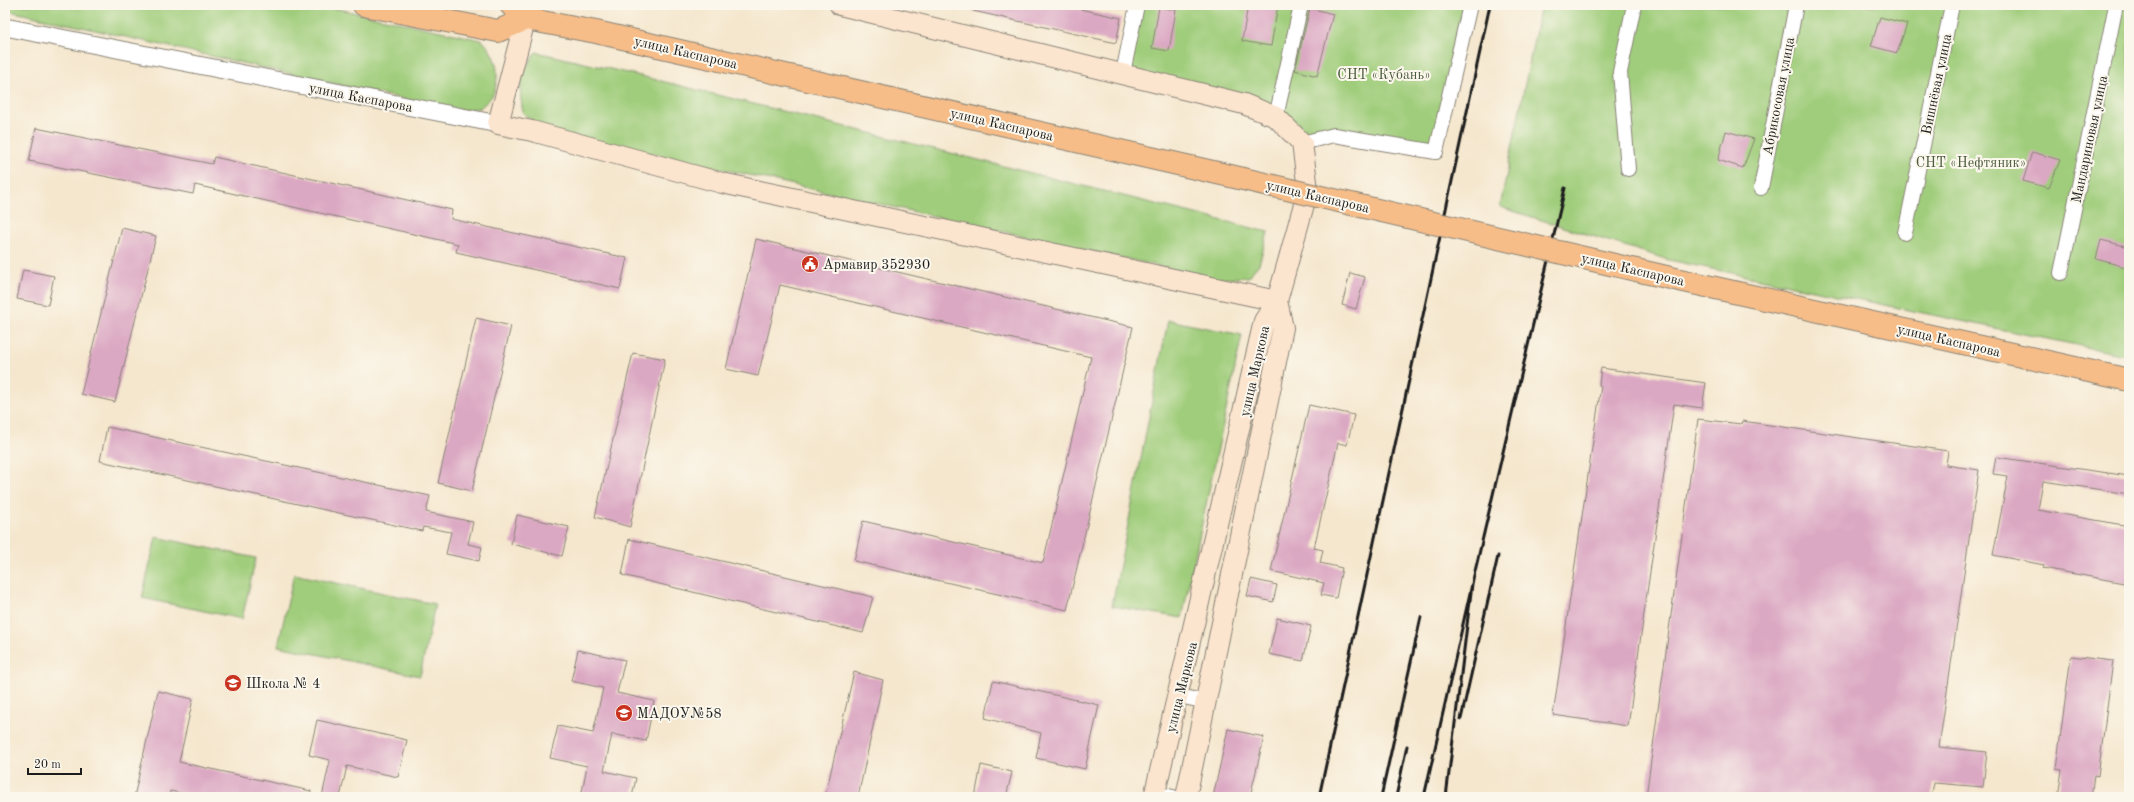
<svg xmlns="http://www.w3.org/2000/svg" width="2134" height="802" font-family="'Old Standard TT',serif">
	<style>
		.green { fill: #a0cd7b; stroke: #5e744c }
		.building { fill: #dba8c3 }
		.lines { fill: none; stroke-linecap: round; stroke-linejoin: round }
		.minor-casing { stroke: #888275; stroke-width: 16 }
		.tertiary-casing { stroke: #888275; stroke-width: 19 }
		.secondary-casing { stroke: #888275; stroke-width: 22 }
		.primary-casing { stroke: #888275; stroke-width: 24 }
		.minor { stroke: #fff; stroke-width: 14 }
		.tertiary { stroke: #fff; stroke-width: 17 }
		.secondary { stroke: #fce5cf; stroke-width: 20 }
		.primary { stroke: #f7bd88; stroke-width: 22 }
		.rail { stroke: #1c1c1c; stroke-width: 3 }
		.primary-bridge-casing { stroke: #888275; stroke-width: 24; stroke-linecap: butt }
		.primary-bridge { stroke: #f7bd88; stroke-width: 22 }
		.labels { text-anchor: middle; stroke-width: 4; stroke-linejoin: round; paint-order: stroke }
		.street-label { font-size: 14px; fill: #1c1c1c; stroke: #fbf7ec }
		.park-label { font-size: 14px; fill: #4a5a3d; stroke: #fbf7ec }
		.poi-label { font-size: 14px; fill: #1c1c1c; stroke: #fbf7ec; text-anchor: start }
	</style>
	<rect width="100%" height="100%" fill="#fbf7ec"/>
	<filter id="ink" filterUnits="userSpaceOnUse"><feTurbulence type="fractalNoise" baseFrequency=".025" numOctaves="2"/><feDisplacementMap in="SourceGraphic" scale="8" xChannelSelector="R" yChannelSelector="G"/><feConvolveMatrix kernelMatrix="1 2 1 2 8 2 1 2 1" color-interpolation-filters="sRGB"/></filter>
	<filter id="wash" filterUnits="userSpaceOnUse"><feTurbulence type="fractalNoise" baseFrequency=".012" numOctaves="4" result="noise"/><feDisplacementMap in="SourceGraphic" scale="16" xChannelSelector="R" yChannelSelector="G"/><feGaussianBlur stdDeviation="0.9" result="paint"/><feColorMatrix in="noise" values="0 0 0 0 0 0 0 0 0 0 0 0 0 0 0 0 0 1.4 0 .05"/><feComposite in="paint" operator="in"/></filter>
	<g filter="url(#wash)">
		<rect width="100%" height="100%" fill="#f5e7ce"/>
		<!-- green -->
		<path class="green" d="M5 5H320L482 40C496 55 501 72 494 92 492 98 484 104 480 108L457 111 5 10Z
			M1137 5H1470L1436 152 1334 135 1302 143 1276 117 1123 73Z
			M1541 5H2129V356L1669 260 1500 207Z
			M536 52 641 76 1268 232 1259 264 1248 277 1217 279 542 129 523 113C518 83 519 77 536 52Z
			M1168 320 1242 335 1182 618 1112 606Z
			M156 537 256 558 242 619 142 598Z
			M294 574 435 604 420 676 278 646Z"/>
		<g id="blocks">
			<!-- building -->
			<path class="building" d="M974 5H1062L1121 18 1116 43 973 11Z
				M1248 5H1278L1271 46 1242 41Z
				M1159 7 1176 10 1169 51 1152 48Z
				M1310 8 1333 14 1317 76 1295 70Z
				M1880 17 1907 24 1897 53 1871 46Z
				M36 128 212 164 214 157 452 210 451 219 627 258 620 289 456 252 458 244 195 185 193 194 29 161Z
				M1726 131 1754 139 1743 168 1718 160Z
				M2032 152 2060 160 2049 188 2023 181Z
				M122 228 156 236 115 402 81 394Z
				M756 239 1133 327 1067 610 854 561 863 521 1043 563 1091 357 780 285 758 376 726 369Z
				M2101 240 2129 247V268L2096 259Z
				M23 270 54 276 48 305 17 299Z
				M1350 273 1365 277 1356 309 1342 305Z
				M476 318 511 326 472 491 438 483Z
				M633 353 665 359 630 527 595 517Z
				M1601 368 1706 383 1702 408 1674 404 1628 726 1553 715 1601 386 1599 385Z
				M1309 405 1354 415 1347 445 1338 443 1314 548 1323 550 1320 563 1342 568 1336 598 1321 595 1324 583 1271 571Z
				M1698 419 1741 424 1742 421 1948 451 1946 465 1979 470 1939 747 1987 752 1983 787 1934 783 1931 797H1646Z
				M107 427 430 496 426 512 473 522 468 544 482 547 479 561 446 554 451 532 423 527 422 531 100 461Z
				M1996 457 2129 476V494L2043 481 2038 510 2129 526V584L2043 568 2044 565 1993 555 2008 476 1993 474Z
				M517 515 569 527 562 556 511 544Z
				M629 539 873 597 863 633 622 575Z
				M1251 579 1277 585 1273 602 1247 596Z
				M1277 618 1311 626 1303 661 1269 654Z
				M578 650 625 660 617 693 654 701 646 741 612 734 604 771 636 778 632 797H581L587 766 550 758 558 726 593 733 603 688 571 681Z
				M2071 656 2113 661 2098 776 2094 775 2091 797H2058L2062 770 2056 769Z
				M854 672 883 680 858 797H825Z
				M993 681 1099 705 1085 769 1036 758 1041 733 985 718Z
				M158 691 193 699 179 762 311 791 310 797H200L170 791 169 797H134Z
				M317 720 407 740 398 777 347 766 340 797H322L330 760 309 755Z
				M1228 729 1264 737 1250 797H1213Z
				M981 765 1012 772 1006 797H975Z"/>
		</g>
	</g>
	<g filter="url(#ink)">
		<use href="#blocks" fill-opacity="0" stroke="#888275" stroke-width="1"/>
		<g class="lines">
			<defs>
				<path id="minor" d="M1123 73 1137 5
					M1276 117 1301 5
					M1302 143 1334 135 1436 152 1470 5
					M1628 169 1620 72 1634 5
					M1761 188 1796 5
					M1905 233 1952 5
					M2061 273 2116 5
					M1179 696 1207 702
					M1155 793 1173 797"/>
				<path id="tertiary" d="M5 27 498 124"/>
				<path id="secondary" d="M529 5 498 124 532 131 722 183 1277 301
					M840 5 1244 104 1276 117 1302 143 1308 190 1277 301 1264 321 1154 797
					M1186 797 1283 328 1277 301"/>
				<path id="primary" d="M364 5 498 31 526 19
					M511 5 526 19 596 32 1226 175
					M1675 279 2129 380"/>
			</defs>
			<!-- minor casing -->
			<use href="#minor" class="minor-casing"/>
			<!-- tertiary casing -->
			<use href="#tertiary" class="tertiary-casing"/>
			<!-- secondary casing -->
			<use href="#secondary" class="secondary-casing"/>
			<!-- primary casing -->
			<use href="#primary" class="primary-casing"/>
			<!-- minor -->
			<use href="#minor" class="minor"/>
			<!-- tertiary -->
			<use href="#tertiary" class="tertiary"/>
			<!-- secondary -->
			<use href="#secondary" class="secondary"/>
			<!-- primary -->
			<use href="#primary" class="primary"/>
			<!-- rail -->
			<path class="rail" d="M1472 584 1565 188
				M1461 719 1498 556
				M1319 797 1490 5
				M1381 797 1421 617
				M1396 797 1407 746
				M1424 797 1472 584 1446 797"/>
			<defs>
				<path id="primary-bridge" d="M1226 175 1675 279"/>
			</defs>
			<!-- primary-bridge casing -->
			<use href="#primary-bridge" class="primary-bridge-casing"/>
			<!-- primary-bridge -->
			<use href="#primary-bridge" class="primary-bridge"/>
		</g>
	</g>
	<!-- icons -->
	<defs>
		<symbol id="civic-disc" viewBox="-11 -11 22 22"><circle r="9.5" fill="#c8321e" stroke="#fbf7ec"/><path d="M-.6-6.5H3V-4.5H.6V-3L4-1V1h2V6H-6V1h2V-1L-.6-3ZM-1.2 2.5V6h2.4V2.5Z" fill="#fff"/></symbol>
		<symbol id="school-disc" viewBox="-11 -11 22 22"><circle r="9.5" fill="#c8321e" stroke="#fbf7ec"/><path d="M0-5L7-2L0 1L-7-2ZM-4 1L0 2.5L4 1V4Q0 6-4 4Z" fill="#fff"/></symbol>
	</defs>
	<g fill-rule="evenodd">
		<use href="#civic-disc" x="800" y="254" width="20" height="20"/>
		<use href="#school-disc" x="223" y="673" width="20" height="20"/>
		<use href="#school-disc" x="614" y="703" width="20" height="20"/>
	</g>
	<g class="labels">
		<!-- street labels -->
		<g class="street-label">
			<text transform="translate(686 52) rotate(13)" y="5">улица Каспарова</text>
			<text transform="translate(1936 84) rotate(-78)" y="5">Вишнёвая улица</text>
			<text transform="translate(1778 96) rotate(-79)" y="5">Абрикосовая улица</text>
			<text transform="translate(361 97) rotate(11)" y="5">улица Каспарова</text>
			<text transform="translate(1002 124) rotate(13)" y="5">улица Каспарова</text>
			<text transform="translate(2089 139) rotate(-78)" y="5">Мандариновая улица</text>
			<text transform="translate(1318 196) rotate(13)" y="5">улица Каспарова</text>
			<text transform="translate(1633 269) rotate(13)" y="5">улица Каспарова</text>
			<text transform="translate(1949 340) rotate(13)" y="5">улица Каспарова</text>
			<text transform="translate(1254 371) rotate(-77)" y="5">улица Маркова</text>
			<text transform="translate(1181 687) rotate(-76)" y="5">улица Маркова</text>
		</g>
		<!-- park labels -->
		<g class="park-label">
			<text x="1384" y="79">СНТ «Кубань»</text>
			<text x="1971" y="167">СНТ «Нефтяник»</text>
		</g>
		<!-- poi labels -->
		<g class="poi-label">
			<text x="823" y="269">Армавир 352930</text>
			<text x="246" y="688">Школа № 4</text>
			<text x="637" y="718">МАДОУ№58</text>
		</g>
	</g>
	<!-- margin -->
	<rect width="2134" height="802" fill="none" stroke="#fbf7ec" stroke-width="20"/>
	<!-- scale -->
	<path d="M28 768v6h53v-6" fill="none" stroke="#1c1c1c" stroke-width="2"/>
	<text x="34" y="768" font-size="12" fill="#1c1c1c" stroke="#fbf7ec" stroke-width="3" paint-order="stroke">20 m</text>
</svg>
